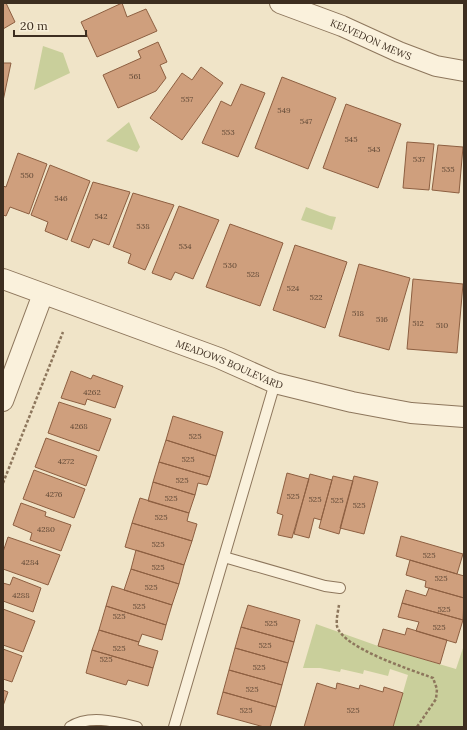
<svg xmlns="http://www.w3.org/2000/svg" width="467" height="730" font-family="Lora,serif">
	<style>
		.green { fill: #c9cf9b }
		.building { fill: #cf9f7d; stroke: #8d5f41 }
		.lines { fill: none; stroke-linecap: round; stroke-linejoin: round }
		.lane-casing { stroke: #8d765c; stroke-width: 12 }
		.street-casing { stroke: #8d765c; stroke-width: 22 }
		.path { stroke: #8d765c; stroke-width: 2.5; stroke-dasharray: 3 2; stroke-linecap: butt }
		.lane { stroke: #faf1dc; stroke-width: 10 }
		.street { stroke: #faf1dc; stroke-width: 20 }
		.labels { text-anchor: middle; stroke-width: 3.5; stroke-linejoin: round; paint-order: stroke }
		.number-label { font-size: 8px; fill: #624a37 }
		.street-label { font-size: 10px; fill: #3d2e20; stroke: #f7eed8 }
	</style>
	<rect width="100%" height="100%" fill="#f0e4c8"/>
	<!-- green -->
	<path class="green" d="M43 46 63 53 70 73 34 90Z
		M129 122 140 147 137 152 106 141Z
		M306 207 330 216 336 217 332 230 301 220Z
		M316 624 378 646 456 669 464 645V727H393L408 675 390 669 388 676 364 670 363 674 341 669 340 672 320 668H303Z"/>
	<!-- building -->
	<path class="building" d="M3 3H6L15 22 3 29Z
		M122 3 127 17 146 9 157 31 97 57 81 22Z
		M158 42 167 62 160 65 166 78 156 91 118 108 103 75 141 58 138 51Z
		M3 63H11L3 101Z
		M201 67 223 83 182 140 150 118 182 73 192 80Z
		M282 77 336 98 308 169 255 148Z
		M241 84 265 93 238 157 202 143 221 101 231 106Z
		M346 104 401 124 378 188 323 168Z
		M407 142 434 144 429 190 403 188Z
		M438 145 463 147 459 193 432 190Z
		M18 153 47 164 29 214 10 207 6 216 3 215V186L6 187Z
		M50 165 90 181 67 240 45 231 48 222 31 215Z
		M93 182 130 192 109 245 93 239 89 248 71 241Z
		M133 193 174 205 145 270 128 263 131 254 113 247Z
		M179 206 219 220 193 279 175 272 171 280 152 273Z
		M230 224 283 243 260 306 206 287Z
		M295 245 347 262 325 328 273 310Z
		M359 264 410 278 389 350 339 336Z
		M413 279 463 284 457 353 407 349Z
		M71 371 91 379 93 375 123 386 115 408 87 399 85 405 61 398Z
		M59 402 111 419 99 451 48 433Z
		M173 416 223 432 216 456 166 440Z
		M46 438 97 456 86 486 35 467Z
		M166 440 216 456 210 477 159 462Z
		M159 462 210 477 207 485 198 483 195 495 153 482Z
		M34 470 85 489 74 518 23 499Z
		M287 473 309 479 292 538 278 535 283 515 277 513Z
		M310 474 332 480 321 520 314 518 309 538 294 534Z
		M333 476 353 481 339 534 319 528Z
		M354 476 378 482 364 534 340 528Z
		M153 482 195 495 189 513 148 501Z
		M140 498 189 513 187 521 197 524 192 541 132 523Z
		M21 503 46 512 45 516 71 525 61 551 30 540 32 533 13 525Z
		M132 523 192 541 184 565 125 547Z
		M401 536 463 554 457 574 396 556Z
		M8 537 60 555 48 585 3 569V552Z
		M136 550 184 565 179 584 131 569Z
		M410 560 464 576V598L425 587 426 581 406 575Z
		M131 569 179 584 172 605 124 590Z
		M13 577 41 588 33 612 3 601V583L10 585Z
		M112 586 172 605 166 625 106 606Z
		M429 588 464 598 463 620 402 603 406 590 426 596Z
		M402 603 463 620 456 643 416 631 419 622 398 617Z
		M248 605 300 620 294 642 241 627Z
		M106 606 166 625 162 640 142 634 139 642 99 630Z
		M3 609 35 621 23 652 3 645Z
		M241 627 294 642 288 663 235 648Z
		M407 628 447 640 440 664 378 646 383 629 405 635Z
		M99 630 139 642 138 645 158 651 153 668 92 650Z
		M235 648 288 663 282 685 229 670Z
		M3 649 22 656 12 682 3 679Z
		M92 650 153 668 148 686 128 680 126 685 86 673Z
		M229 670 282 685 276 707 223 692Z
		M317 683 336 689 337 683 359 689 360 685 383 692 384 687 403 693 393 727H304Z
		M3 690 8 692 3 706Z
		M223 692 276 707 270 727H264L217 714Z"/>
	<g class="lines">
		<defs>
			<path id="lane" d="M224 557 325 586 340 588
				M70 727C89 714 117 722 137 727
				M174 727 275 383"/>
			<g id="street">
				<path id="s1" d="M280 3 342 26 399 52 436 66 464 71"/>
				<path id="s2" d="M3 279 219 358 275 383 352 402 411 413 464 417"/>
				<path d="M3 401 43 294"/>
			</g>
		</defs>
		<!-- lane casing -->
		<use href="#lane" class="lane-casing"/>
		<!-- street casing -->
		<use href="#street" class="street-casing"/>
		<!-- path -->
		<path class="path" d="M3 483 63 332
			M339 605C338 611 336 620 337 626 342 648 412 670 433 678L437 689 436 699 417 727"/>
		<!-- lane -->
		<use href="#lane" class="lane"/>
		<!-- street -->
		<use href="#street" class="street"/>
	</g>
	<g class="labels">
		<!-- number labels -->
		<g class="number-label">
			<text x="135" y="79">561</text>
			<text x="187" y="102">557</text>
			<text x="284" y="113">549</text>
			<text x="306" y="124">547</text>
			<text x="228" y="135">553</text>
			<text x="351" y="142">545</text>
			<text x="374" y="152">543</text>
			<text x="419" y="162">537</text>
			<text x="448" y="172">535</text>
			<text x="27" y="178">550</text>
			<text x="61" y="201">546</text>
			<text x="101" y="219">542</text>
			<text x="143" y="229">538</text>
			<text x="185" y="249">534</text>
			<text x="230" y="268">530</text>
			<text x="253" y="277">528</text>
			<text x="293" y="291">524</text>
			<text x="316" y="300">522</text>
			<text x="358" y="316">518</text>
			<text x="382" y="322">516</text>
			<text x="418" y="326">512</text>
			<text x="442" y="328">510</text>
			<text x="92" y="395">4262</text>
			<text x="79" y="429">4268</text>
			<text x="195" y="439">525</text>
			<text x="188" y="462">525</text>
			<text x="66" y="464">4272</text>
			<text x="182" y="483">525</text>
			<text x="54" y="497">4276</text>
			<text x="293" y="499">525</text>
			<text x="171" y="501">525</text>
			<text x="315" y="502">525</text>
			<text x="337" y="503">525</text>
			<text x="359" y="508">525</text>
			<text x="161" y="520">525</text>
			<text x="46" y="532">4280</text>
			<text x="158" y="547">525</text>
			<text x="429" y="558">525</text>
			<text x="30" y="565">4284</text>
			<text x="158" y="570">525</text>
			<text x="441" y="581">525</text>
			<text x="151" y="590">525</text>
			<text x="21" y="598">4288</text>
			<text x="139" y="609">525</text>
			<text x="444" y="612">525</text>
			<text x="119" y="619">525</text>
			<text x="271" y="626">525</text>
			<text x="439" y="630">525</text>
			<text x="265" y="648">525</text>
			<text x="119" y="651">525</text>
			<text x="106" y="662">525</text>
			<text x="259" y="670">525</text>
			<text x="252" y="692">525</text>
			<text x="246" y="713">525</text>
			<text x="353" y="713">525</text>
		</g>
		<!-- street labels -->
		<g class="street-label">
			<text dy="4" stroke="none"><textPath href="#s1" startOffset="98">KELVEDON MEWS</textPath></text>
			<text dy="4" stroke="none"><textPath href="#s2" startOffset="242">MEADOWS BOULEVARD</textPath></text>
		</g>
	</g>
	<!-- border -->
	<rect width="467" height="730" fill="none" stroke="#3d2e20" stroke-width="8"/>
	<!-- scale -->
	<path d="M14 30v6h72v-6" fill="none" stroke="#3d2e20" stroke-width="2"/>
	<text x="20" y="30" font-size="12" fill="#3d2e20" stroke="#f7eed8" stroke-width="3" paint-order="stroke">20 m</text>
</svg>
